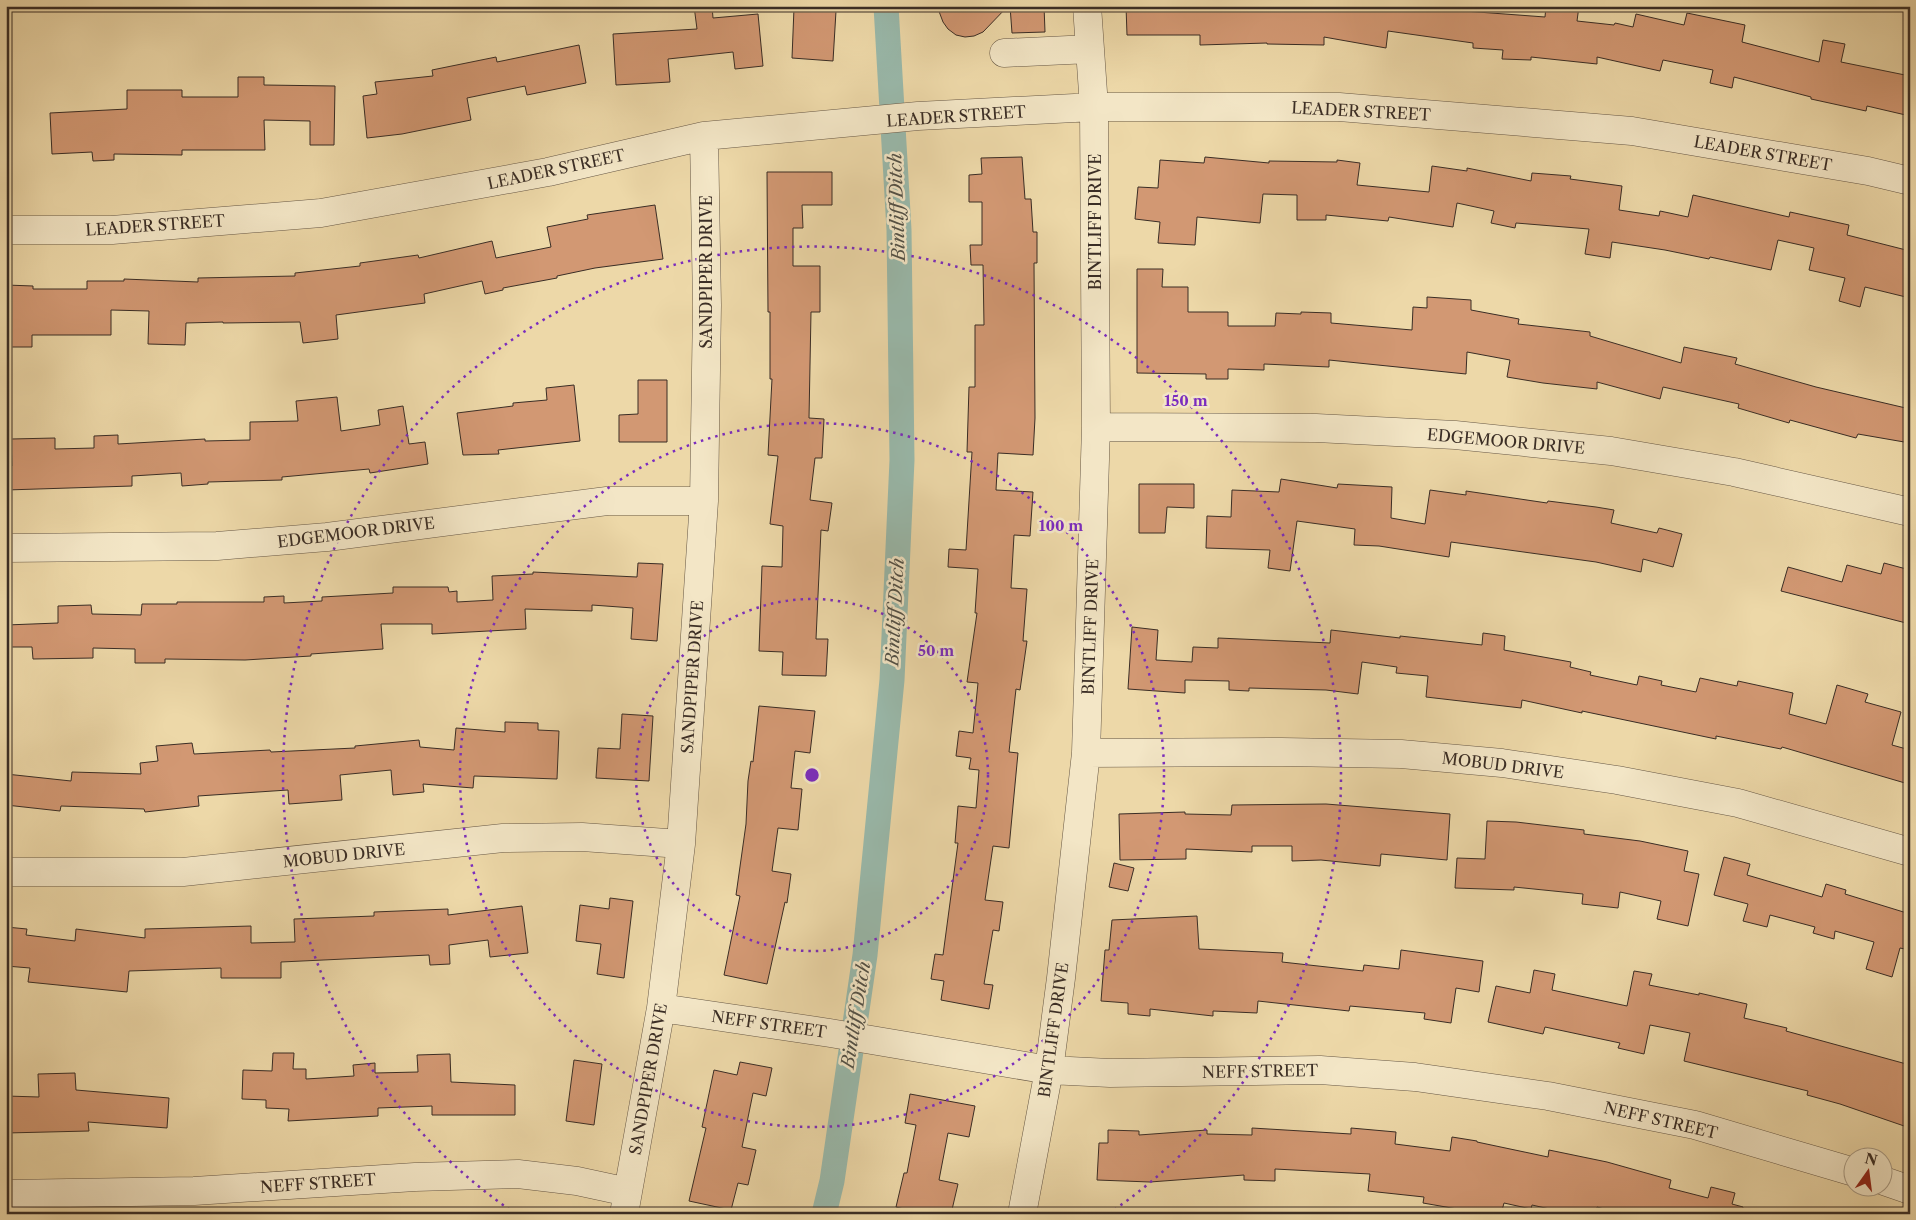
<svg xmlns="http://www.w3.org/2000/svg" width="1916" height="1220" font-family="'Libre Caslon Text',serif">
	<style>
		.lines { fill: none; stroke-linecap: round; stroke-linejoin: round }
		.canal { stroke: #99b9ab; stroke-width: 25 }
		.building { fill: #d29873; stroke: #3a2d25 }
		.minor-casing { stroke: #675846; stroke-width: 29 }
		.minor { stroke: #f3e6c6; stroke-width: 28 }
		.ring { fill: none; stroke: #7b2cbf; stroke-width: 2.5; stroke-dasharray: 2.5 5 }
		.labels { text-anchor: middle; stroke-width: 5; stroke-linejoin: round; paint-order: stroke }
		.street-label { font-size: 16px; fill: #3a2d25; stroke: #f3e6c6 }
		.water-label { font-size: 18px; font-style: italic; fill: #525046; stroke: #f3e6c6 }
		.centre { fill: #7b2cbf; stroke: #f3e6c6; stroke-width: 2.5 }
		.ring-label { font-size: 15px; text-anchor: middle; font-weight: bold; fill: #7b2cbf; stroke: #f3e6c6; stroke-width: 5; stroke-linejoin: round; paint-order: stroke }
	</style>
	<rect width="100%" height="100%" fill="#edd8a8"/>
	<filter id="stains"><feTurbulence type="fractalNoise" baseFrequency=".004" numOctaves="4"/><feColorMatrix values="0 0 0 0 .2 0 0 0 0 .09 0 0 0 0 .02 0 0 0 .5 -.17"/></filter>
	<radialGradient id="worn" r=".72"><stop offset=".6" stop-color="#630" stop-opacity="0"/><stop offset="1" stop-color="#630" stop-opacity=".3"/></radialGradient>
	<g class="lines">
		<!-- canal -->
		<path class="canal" d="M824 1214 832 1181 865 955 892 680 902 460 899 230 886 6"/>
	</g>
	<!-- building -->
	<path class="building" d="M694 6H712L713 18 758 14 763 66 735 69 733 52 668 59 670 82 616 85 613 34 697 29Z
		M937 6H1008L983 32 974 36 965 37 956 35 948 29 943 22Z
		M1010 6H1044L1045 32 1012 33Z
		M1126 6H1381L1405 10 1406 6H1465L1464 11 1545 17 1546 6H1579L1577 21 1614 25 1615 23 1633 27 1636 14 1684 25 1687 13 1745 25 1742 42 1819 62 1823 40 1845 44 1841 62 1910 76V116L1867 106 1866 111 1811 99V97L1734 77 1732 88 1710 83 1713 70 1663 60 1660 71 1597 57V64L1531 57V60L1502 59 1503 50 1473 48V43L1388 31 1386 48 1324 37V45L1267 44V43L1200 45V35H1127Z
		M794 8 836 11 833 61 792 58Z
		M579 45 586 83 527 95 525 86 467 98 471 120 402 134 367 138 363 96 377 94 375 82 433 76 432 70 496 57 497 62Z
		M238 77H264V85L335 86 334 145H310V121L264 120 265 150H182V155L114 154V160L93 161 92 152 52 154 50 113 127 109V90H182V97H238Z
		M1022 157 1025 199H1031L1033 232H1037V263H1034L1035 418 1033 455 998 453 996 490 1033 492 1030 536 1014 535 1011 588 1027 589 1023 641H1027L1020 690 1016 689 1009 752 1018 753 1009 848 993 846 985 900 1003 902 999 931 993 930 984 984 993 985 989 1009 941 1000 944 981 931 979 935 954 943 955 958 843H955L958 806 976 808 979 770 969 769 971 758 956 756 959 731 973 733 978 683 967 682 977 613H975L978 569 948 567 949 549 966 550 972 452H967L969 387H975V325H984L983 265H971L970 245H982V202H969V175L982 174 981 158Z
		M1205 157 1269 163V161L1337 162V160L1360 163 1357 185 1429 192 1432 166 1467 171V168L1531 181 1532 173 1571 176 1570 179 1622 186 1619 210 1659 216 1660 211 1688 217 1693 195 1789 217 1790 212 1849 225 1847 235 1910 251V298L1865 287 1860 307 1839 301 1845 278 1809 270 1814 248 1778 240 1771 270 1710 257 1709 259 1665 250 1612 242 1610 258 1585 254 1589 229 1516 223 1515 228 1491 223 1494 211 1457 203 1453 227 1389 217 1388 221 1326 215V220H1297V195L1263 194 1260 223 1197 217 1195 245 1158 243 1160 222 1135 219 1138 187 1158 188 1160 160 1204 163Z
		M767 172H832V205H802L803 228H793V266H820V312H811L809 418 824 419 822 458H815L810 500 832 503 828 531 821 530 816 639H828L826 676 782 675 783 652 759 651 762 566 782 567 783 526 770 524 778 456 768 455 772 379H770V312H768Z
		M655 205 663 259 595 268 557 276V278L503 288V290L485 294 482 281 424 294 425 303 336 315 338 339 303 343 300 322 223 323V322L186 323 185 345 148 344 149 311 111 310V335H32V347H6V285L33 286V289H87V281H124V279L198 282V278L295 276V273L360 266V263L418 255 419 258 492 241 496 258 551 247 547 227 588 219 587 215Z
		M1137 269H1163L1162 287H1188V312H1228V326H1275L1276 313 1301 314V312L1331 313V323L1412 330 1413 307 1427 308V297L1471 300V310L1519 319 1518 324 1590 332V336L1681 363 1684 347 1737 358 1735 364 1816 387 1910 409V443L1858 434 1856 438 1790 420 1789 423 1738 408 1739 404 1663 387 1660 399 1597 382V389L1543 383 1507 377 1510 360 1467 352 1466 374 1329 360V367L1264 364V370L1228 369V379H1206V374L1137 373Z
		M638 380H667V442H619V415L638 414Z
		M574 385 580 441 498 450 499 454 463 455 457 413 513 406V403L547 400 546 388Z
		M337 397 341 431 380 425 378 410 403 406 409 444 425 442 428 464 370 473 369 469 282 477V480L208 482V484L182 486 181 473 132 476V486L6 490V466H12L11 439 55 438V449L94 448V436L118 435V444L205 439V441L250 440V422L298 421 296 401Z
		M1281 479 1337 488 1338 484 1392 487 1391 518 1425 524 1430 490 1466 495V491L1547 503 1548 501 1596 507 1614 510 1611 523 1657 533 1659 528 1682 534 1673 567 1643 559 1641 572 1596 562 1451 542 1449 557 1379 546 1354 545 1355 529 1297 521 1290 571 1268 568 1270 550 1206 548 1207 516 1231 517 1232 490 1279 492Z
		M1139 484H1194V508L1167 507 1165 533H1139Z
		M638 563 663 564 657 641 631 639 633 608 592 605V611L525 609 526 629 432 634V624H381L383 649 311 654V656L245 660 165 659V663H135V649L93 648V658L33 659 32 647H6V625L58 623V606L91 605 92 614 141 615 142 604H177V602H264V597L284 596V603L322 601V597L393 593V587H448L449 592 457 591V602L493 600 492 576 533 574V572L637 577Z
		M1884 563 1910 570V624L1781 591 1788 567 1842 582 1847 565 1881 574Z
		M1132 627 1158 630 1156 660 1192 662 1193 647 1218 648V638L1330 643 1331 630 1400 638V636L1482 645 1483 633 1505 636 1504 650 1571 662 1570 667 1591 672 1590 675 1637 685 1639 676 1662 681 1661 685 1696 692 1700 678 1737 686 1738 681 1793 693 1789 714 1826 724 1837 685 1868 694 1865 702 1901 712 1892 745 1910 750V764L1905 783 1782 747 1781 749 1716 736V739L1582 711V713L1522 700 1521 708 1426 697 1428 676 1396 673 1397 667 1362 662 1358 694 1326 690 1249 688V691L1229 690V681L1185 680V693L1128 689Z
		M759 706 815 711 810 753 795 751 791 788 802 789 798 830 778 828 772 871 791 874 787 903 785 902 767 984 724 975 740 896 736 895 746 824 748 781 751 761 753 762Z
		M622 714 653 716 649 781 596 778 598 748 620 749Z
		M505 722 538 723V730L559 731 557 779 474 776 473 788 423 784 424 792 393 795 391 770 340 775 342 800 289 804 288 790 198 796 199 806 145 812 144 809 61 806 60 811 6 805V774L71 781 72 772 141 774 140 763 158 761 156 746 192 743 194 754 270 750 271 752 355 748V746L419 740 420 747 454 750 456 728 505 732Z
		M1326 804 1450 814 1447 860 1381 854 1380 866 1321 860 1292 861V846H1252V852L1186 849V859L1120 860 1119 814 1185 812V814L1231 815 1232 805Z
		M1487 821 1516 822 1584 830V834L1640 841 1688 851 1684 871 1699 874 1688 926 1657 919 1661 901 1620 892 1618 908 1582 904 1583 894 1514 887V890L1455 888 1457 858 1485 859Z
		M1724 857 1750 864 1747 875 1822 897 1826 884 1846 890 1845 894 1910 914V950L1900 948 1892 977 1866 969 1874 942 1835 931 1834 939 1813 933 1815 927 1770 915 1767 927 1743 921 1748 904 1714 895Z
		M1114 863 1134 868 1128 891 1109 887Z
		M610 898 633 901 624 978 597 974 601 944 576 941 580 905 609 909Z
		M522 906 528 953 490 957 488 940 449 945 450 964 430 965 429 955 281 962V978H221V968L129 971 127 992 28 982 30 968 6 966V927L27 929 26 935 75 941 76 929 145 938V929L251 926V943L295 942 294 919 374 916V912L448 909V915Z
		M1197 916 1199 949 1283 953 1282 962 1363 971 1364 965 1399 969 1401 950 1483 961 1479 992 1456 988 1451 1023 1424 1019 1425 1013 1350 1006 1349 1011 1258 1001 1257 1013 1213 1011V1016L1150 1009V1016L1128 1014V1003L1101 1001 1105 950H1109L1112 920Z
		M1534 970 1555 974 1552 990 1627 1006 1634 971 1652 974 1649 985 1699 995V993L1747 1004 1744 1018 1787 1028 1786 1031 1910 1065V1128L1840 1104 1807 1095 1808 1091 1684 1061 1690 1033 1650 1025 1644 1054 1618 1048 1620 1043 1545 1027 1543 1034 1488 1022 1496 986 1530 993Z
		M273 1053H294L293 1069H306V1079L354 1076 353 1065 375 1063V1073L418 1072 417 1055 450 1054 451 1082 515 1085V1115H432V1106L378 1108V1116L288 1121 289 1109 266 1108V1100L242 1099 243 1070 272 1071Z
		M574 1060 602 1064 594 1125 566 1121Z
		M740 1062 772 1068 766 1096 753 1093 742 1147 756 1150 748 1185 738 1183 731 1210 689 1201 706 1128 702 1127 714 1070 737 1075Z
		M75 1073 76 1090 169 1098 167 1128 88 1122 89 1131 6 1133V1096L39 1097 38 1074Z
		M910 1094 975 1106 969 1137 948 1133 939 1180 958 1184 951 1214H907L908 1210 896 1207 904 1173H907L916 1125 905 1123Z
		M1252 1128 1351 1134V1128L1396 1132 1395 1144 1450 1151 1452 1137 1477 1141V1142L1548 1157 1549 1150 1607 1162 1671 1180 1669 1188 1708 1198 1711 1187 1735 1193 1732 1204 1743 1207 1742 1214H1622L1597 1207 1596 1214H1572L1532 1205 1531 1209 1504 1203 1501 1214H1486L1423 1203 1424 1197 1368 1191 1370 1174 1275 1169V1181L1244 1180V1175L1150 1182 1097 1180 1099 1143H1108V1130L1139 1131V1135L1207 1130V1134L1252 1135Z"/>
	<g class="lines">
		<defs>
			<path id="minor" d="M1004 53 1090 49
				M6 230H112L321 213 548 172 704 136 918 116 1094 107H1339L1632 131 1868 171 1910 181
				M1096 427 1316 428 1455 435 1611 451 1734 472 1910 512
				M6 548 217 546 327 537 607 501H704
				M1086 753 1282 752 1401 754 1502 763 1617 780 1738 803 1910 852
				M6 872H183L503 838 582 837 681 844
				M661 1008 830 1033 1049 1070 1110 1073 1320 1070 1415 1077 1548 1096 1695 1125 1854 1172
				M1884 1181 1910 1190
				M6 1194 194 1191 415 1177 518 1174 577 1181 628 1192
				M624 1214 661 1008 681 844 704 501 707 305 704 136
				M1022 1214 1049 1070 1061 978 1086 753 1096 427 1094 107 1087 6"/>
		</defs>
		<!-- minor casing -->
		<use href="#minor" class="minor-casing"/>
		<!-- minor -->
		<use href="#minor" class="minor"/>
	</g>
	<!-- distance rings -->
	<g class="ring">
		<circle cx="812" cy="775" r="176"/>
		<circle cx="812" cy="775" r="352"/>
		<path d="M516 1214A529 529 0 1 1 1108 1214"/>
	</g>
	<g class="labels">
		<!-- street labels -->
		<g class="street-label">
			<text transform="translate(1361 111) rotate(3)" y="6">LEADER STREET</text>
			<text transform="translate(956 116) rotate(-4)" y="6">LEADER STREET</text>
			<text transform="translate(1763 153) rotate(10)" y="6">LEADER STREET</text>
			<text transform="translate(556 169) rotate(-12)" y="6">LEADER STREET</text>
			<text transform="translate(1095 222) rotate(-90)" y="6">BINTLIFF DRIVE</text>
			<text transform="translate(155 225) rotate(-4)" y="6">LEADER STREET</text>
			<text transform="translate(706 272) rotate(-90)" y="6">SANDPIPER DRIVE</text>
			<text transform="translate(1506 441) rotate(5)" y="6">EDGEMOOR DRIVE</text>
			<text transform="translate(356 532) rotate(-7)" y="6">EDGEMOOR DRIVE</text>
			<text transform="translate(1090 627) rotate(-88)" y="6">BINTLIFF DRIVE</text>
			<text transform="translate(692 677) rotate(-86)" y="6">SANDPIPER DRIVE</text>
			<text transform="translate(1503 765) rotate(7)" y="6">MOBUD DRIVE</text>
			<text transform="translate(344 855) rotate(-6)" y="6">MOBUD DRIVE</text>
			<text transform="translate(769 1024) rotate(8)" y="6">NEFF STREET</text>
			<text transform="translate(1053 1030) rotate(-82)" y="6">BINTLIFF DRIVE</text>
			<text transform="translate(1260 1071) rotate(-1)" y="6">NEFF STREET</text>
			<text transform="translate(648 1079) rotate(-80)" y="6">SANDPIPER DRIVE</text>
			<text transform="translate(1661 1120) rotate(13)" y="6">NEFF STREET</text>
			<text transform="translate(318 1183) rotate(-4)" y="6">NEFF STREET</text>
		</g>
		<!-- water labels -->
		<g class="water-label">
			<text transform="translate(897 207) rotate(-92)" y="6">Bintliff Ditch</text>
			<text transform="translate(895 612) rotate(-87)" y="6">Bintliff Ditch</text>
			<text transform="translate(856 1015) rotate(-81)" y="6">Bintliff Ditch</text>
		</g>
	</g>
	<circle cx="812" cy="775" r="8" class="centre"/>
	<g class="ring-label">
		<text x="1186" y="406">150 m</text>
		<text x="1061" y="531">100 m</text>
		<text x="936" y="656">50 m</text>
	</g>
	<!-- margin -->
	<rect width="1916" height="1220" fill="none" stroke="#edd8a8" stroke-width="25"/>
	<rect x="8" y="8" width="1901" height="1205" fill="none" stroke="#3a2d25" stroke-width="2.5"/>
	<rect x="12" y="12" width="1891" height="1195" fill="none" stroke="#3a2d25"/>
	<!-- north arrow -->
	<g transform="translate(1868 1172) rotate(14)"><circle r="24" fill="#f3e6c6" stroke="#a99c86"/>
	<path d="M0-4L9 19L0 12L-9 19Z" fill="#8f2418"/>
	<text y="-8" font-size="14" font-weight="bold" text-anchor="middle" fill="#3a2d25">N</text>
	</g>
	<rect width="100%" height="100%" filter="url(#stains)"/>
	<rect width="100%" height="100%" fill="url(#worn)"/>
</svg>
